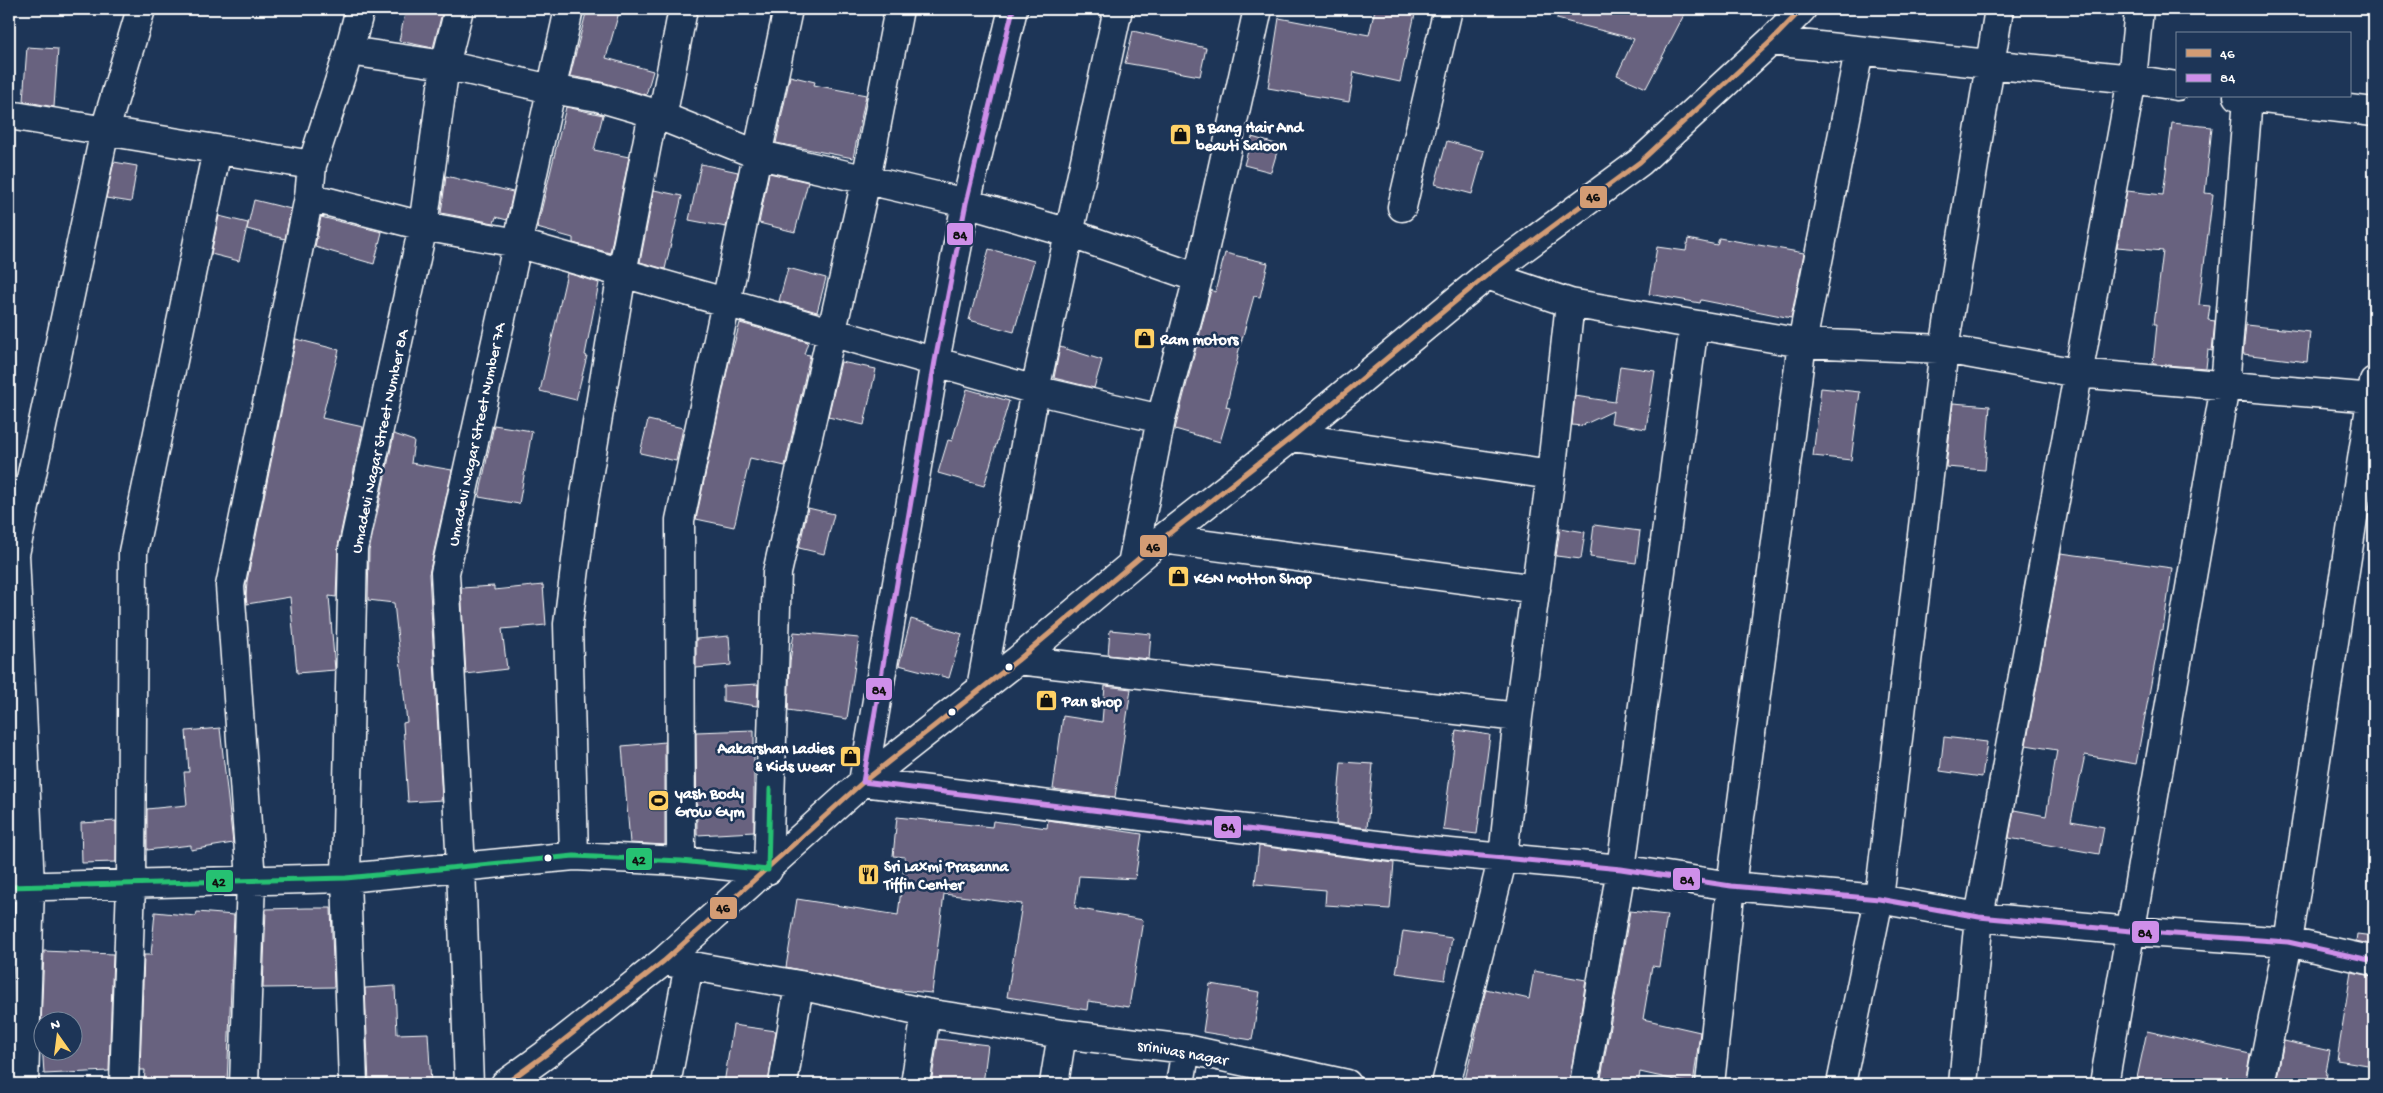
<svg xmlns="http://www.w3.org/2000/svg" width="2383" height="1093" font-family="'Gochi Hand',sans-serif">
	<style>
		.building { fill: #67627f; stroke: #fff; fill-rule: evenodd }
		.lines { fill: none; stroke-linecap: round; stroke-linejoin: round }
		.minor-casing { stroke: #fff; stroke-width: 31 }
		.minor { stroke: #1d3557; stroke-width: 28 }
		.bus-1-casing { stroke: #1d3557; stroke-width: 9 }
		.bus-2-casing { stroke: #1d3557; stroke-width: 9 }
		.bus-3-casing { stroke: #1d3557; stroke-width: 9 }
		.bus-1 { stroke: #d39c74; stroke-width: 5 }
		.bus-2 { stroke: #ce8fe9; stroke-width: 5 }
		.bus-3 { stroke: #26c172; stroke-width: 5 }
		.bus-dot { fill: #fff; stroke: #1d3557; stroke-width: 2 }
		.labels { text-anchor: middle; stroke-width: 5; stroke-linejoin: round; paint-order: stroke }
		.poi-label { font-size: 16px; font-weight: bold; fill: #fff; stroke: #1d3557; text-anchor: start }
		.street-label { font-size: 16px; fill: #fff; stroke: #1d3557 }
		.line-badge { stroke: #1d3557; stroke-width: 2 }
		.pale-badge-label { font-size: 14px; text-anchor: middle; font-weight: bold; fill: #111 }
	</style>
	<rect width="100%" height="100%" fill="#1d3557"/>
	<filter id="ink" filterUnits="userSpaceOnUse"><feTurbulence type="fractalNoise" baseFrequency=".02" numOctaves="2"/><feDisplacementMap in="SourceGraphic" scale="10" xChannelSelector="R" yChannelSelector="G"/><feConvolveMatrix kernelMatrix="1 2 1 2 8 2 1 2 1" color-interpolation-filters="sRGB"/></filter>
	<g filter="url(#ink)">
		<!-- building -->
		<path class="building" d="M406 9H443L433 48 399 41Z
			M587 9H620L606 58 653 71 646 95 602 82 570 76Z
			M1375 9H1416L1400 82 1354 72 1349 102 1268 88 1279 18 1369 35Z
			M1558 9H1687L1646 88 1617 75 1634 39 1557 19Z
			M1133 31 1206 48 1200 76 1125 63Z
			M27 47 58 49 54 107 23 101Z
			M790 76 815 82 814 85 866 95 853 158 776 143Z
			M566 107 603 115 594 150 629 157 610 253 573 243V238L537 228Z
			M2172 123 2212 127 2205 193 2213 194 2199 305 2210 306 2208 320 2215 321 2212 351 2208 350 2206 368 2153 364 2157 324H2154L2163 251 2117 247 2127 191 2163 195Z
			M1252 137 1279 145 1271 172 1244 165Z
			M1447 141 1484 151 1472 194 1435 184Z
			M114 162 137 166 131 202 106 198Z
			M701 164 738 172 726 227 689 220Z
			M769 173 808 182 795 232 759 223Z
			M446 176 513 192 507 220 496 217 494 223 441 213Z
			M654 190 682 196 665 269 640 262Z
			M254 200 291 209 285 239 247 229Z
			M219 216 248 223 239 261 211 254Z
			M321 217 382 232 374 264 315 247Z
			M1719 238 1804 253 1791 318 1701 300 1700 303 1649 294 1657 247 1686 251 1688 239 1717 245Z
			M989 249 1034 261 1014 332 969 320Z
			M1225 253 1268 263 1260 297 1254 296 1237 357H1238L1226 407 1230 408 1220 442 1175 429 1211 290 1215 292Z
			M788 268 826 278 817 312 779 301Z
			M567 273 599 283 585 355 587 356 576 400 540 391Z
			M740 323 808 342 804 354 810 355 785 466 750 458 734 527 696 519 729 362Z
			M2246 325 2310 332 2307 362 2243 354Z
			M296 339 339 350 322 418 363 427 338 546 336 597 329 596 335 670 297 673 290 597 247 604 246 596 247 581Z
			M1060 347 1102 360 1094 388 1054 378Z
			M841 362 876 369 864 425 828 417Z
			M1620 366 1655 371 1646 429 1611 423 1613 411 1581 426 1572 425 1575 396 1615 402Z
			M1821 388 1860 392 1851 460 1813 456Z
			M967 389 1009 401 984 486 938 473 948 440 952 441Z
			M1953 403 1990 406 1985 470 1946 467Z
			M648 420 683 428 676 461 640 453Z
			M494 425 532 431 519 504 479 497Z
			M394 434 414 441 411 463 452 470 429 574 442 800 408 802 403 723 407 722 394 603 368 600 369 551Z
			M808 508 834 514 824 554 799 548Z
			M1594 525 1640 531 1636 563 1590 557Z
			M1560 528 1585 532 1581 559 1556 556Z
			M2061 553 2172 568 2163 630H2161L2136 764 2085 755 2071 821 2104 827 2099 854 2009 838 2014 810 2046 816 2057 750 2026 745Z
			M543 585 546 625 502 629 507 669 466 674 461 588 494 586V590Z
			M911 619 962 634 949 678 899 665Z
			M1110 630 1151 634 1149 659 1108 655Z
			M794 632 859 638 847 719 788 710 790 662Z
			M729 636 731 665 696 668V639Z
			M758 684 757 706 723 701V686Z
			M1105 686 1131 689 1115 797 1053 789 1063 716 1102 722Z
			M220 728 233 843 191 850V845L147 850V809L187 805 184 772H189L186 731Z
			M754 730V832L697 835 696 732Z
			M1456 730 1490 735 1477 834 1443 830Z
			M1944 737 1987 742 1982 777 1940 771Z
			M665 742V845L630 843 622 746Z
			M1341 762 1373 764 1367 828 1336 824Z
			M897 817 992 827 993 821 1047 828 1048 820 1142 834 1135 879 1079 876 1075 908 1143 920 1129 1007 1088 1001 1087 1010 1007 997 1022 904 944 894 932 993 888 989 786 967 797 899 898 915 905 857 893 856Z
			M116 821V862L82 863 81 823Z
			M1259 846 1394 863 1390 909 1325 905 1326 890 1255 884Z
			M307 908H331L334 987 263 988 266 909Z
			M1630 911 1667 915 1659 967 1652 966 1643 1019 1700 1032 1693 1084 1640 1072 1638 1084H1600Z
			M155 912 196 916 197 912 234 915 227 1084H144L145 1070H140L144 955H151Z
			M1403 931 1452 938 1445 980 1396 973Z
			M2357 934 2374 936V945L2356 941Z
			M44 951 113 954 109 1071 44 1074 41 1026ZM42 1020H72V1050H42Z
			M1534 971 1586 980 1569 1084H1464L1486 989 1529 999Z
			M2351 972 2374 976V1066L2337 1060Z
			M1210 984 1260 992 1252 1040 1203 1032Z
			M395 986 397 1034 428 1033 431 1084H369L365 988Z
			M733 1025 776 1031 768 1084H724Z
			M2147 1031 2250 1054 2245 1084H2165L2137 1078Z
			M938 1039 988 1045 983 1084H931Z
			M2284 1041 2330 1051 2326 1071 2327 1072 2326 1084H2276Z"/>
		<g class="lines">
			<defs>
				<path id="minor" d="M360 9 349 51 312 165 309 197 423 226 517 243 1035 390 1161 419
					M1013 9 966 203 935 361 863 782 1418 850 1621 869 1731 886 1879 899 1979 917 2131 931 2288 942 2374 961
					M1771 41 2132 79 2177 86
					M349 51 445 65 551 89 598 97 653 113 756 154 966 203 1069 233 1198 278
					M2238 96 2374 112
					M9 115 312 165
					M662 118 683 9
					M1402 207 1448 9
					M1487 275 1570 303 1802 343 1944 349 2077 373 2374 398
					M1292 437 1551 475
					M1162 539 1536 589
					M1132 564 1161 419 1198 278 1258 9
					M1018 660 1518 717
					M981 688 1035 390 1118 9
					M574 856 568 624 582 513 622 273 653 113
					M681 861 680 520 788 9
					M9 887 346 878 574 856 681 861 768 870 777 573 866 180 899 9
					M664 961 799 985 926 1013 1062 1034 1186 1049 1347 1084
					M24 1084 30 886 15 554 105 130 141 9
					M124 1084 131 884 133 552 217 150
					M244 1084 251 880 230 586 309 197
					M353 1084 346 878 353 549 423 226 445 65 459 9
					M469 1084 461 867 445 573 569 9
					M505 1084 545 1055 664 961 863 782 1018 660 1162 539 1292 437 1487 275 1640 162 1771 41 1802 9
					M666 1084 689 965
					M783 1084 799 985
					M915 1084 926 1013
					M1054 1084 1062 1034
					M1180 1084 1186 1049
					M1446 1084 1503 857 1518 717 1551 475 1570 303
					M1584 1084 1621 869 1694 325
					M1710 1084 1731 886 1802 343 1859 51
					M1841 1084 1879 899 1944 349 1999 9
					M1963 1084 1979 917 2132 79 2139 9
					M2104 1084 2225 386 2248 98
					M2260 1084 2288 942 2374 381"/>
			</defs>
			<!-- minor casing -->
			<use href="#minor" class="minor-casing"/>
			<!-- minor -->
			<use href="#minor" class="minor"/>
			<defs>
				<path id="bus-1" d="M505 1084 545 1055 664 961 863 782 1018 660 1162 539 1292 437 1487 275 1640 162 1771 41 1802 9"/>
				<path id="bus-2" d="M1013 9 966 203 935 361 863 782 1418 850 1621 869 1731 886 1879 899 1979 917 2131 931 2288 942 2374 961"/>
				<path id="bus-3" d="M9 887 346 878 574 856 681 861 768 870 770 789"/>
			</defs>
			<!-- bus-1 casing -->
			<use href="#bus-1" class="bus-1-casing"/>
			<!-- bus-2 casing -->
			<use href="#bus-2" class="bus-2-casing"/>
			<!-- bus-3 casing -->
			<use href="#bus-3" class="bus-3-casing"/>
			<!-- bus-1 -->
			<use href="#bus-1" class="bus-1"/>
			<!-- bus-2 -->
			<use href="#bus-2" class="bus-2"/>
			<!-- bus-3 -->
			<use href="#bus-3" class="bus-3"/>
		</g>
	</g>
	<!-- icons -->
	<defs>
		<symbol id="shop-square" viewBox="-11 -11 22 22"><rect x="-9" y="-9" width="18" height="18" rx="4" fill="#ffd166" stroke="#1d3557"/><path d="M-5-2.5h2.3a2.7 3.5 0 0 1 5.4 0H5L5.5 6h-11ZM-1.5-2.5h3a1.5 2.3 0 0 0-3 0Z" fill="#111"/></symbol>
		<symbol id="stadium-square" viewBox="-11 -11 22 22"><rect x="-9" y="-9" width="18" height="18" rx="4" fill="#ffd166" stroke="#1d3557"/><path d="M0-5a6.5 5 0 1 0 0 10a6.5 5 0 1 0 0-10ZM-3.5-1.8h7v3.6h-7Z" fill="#111"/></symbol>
		<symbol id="restaurant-square" viewBox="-11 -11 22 22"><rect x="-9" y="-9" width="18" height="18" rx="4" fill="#ffd166" stroke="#1d3557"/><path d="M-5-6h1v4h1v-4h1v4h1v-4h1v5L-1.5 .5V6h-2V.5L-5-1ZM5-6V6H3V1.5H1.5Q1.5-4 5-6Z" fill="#111"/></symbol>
	</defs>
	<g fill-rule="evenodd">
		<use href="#shop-square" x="1168" y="122" width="25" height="25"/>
		<use href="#shop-square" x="1132" y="326" width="25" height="25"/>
		<use href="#shop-square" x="1166" y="564" width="25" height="25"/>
		<use href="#shop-square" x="1034" y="688" width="25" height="25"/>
		<use href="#shop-square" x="838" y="744" width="25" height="25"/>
		<use href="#stadium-square" x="646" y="788" width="25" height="25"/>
		<use href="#restaurant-square" x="856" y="862" width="25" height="25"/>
	</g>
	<!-- markers -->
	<g class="bus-dot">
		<circle cx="1009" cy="667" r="4.5"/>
		<circle cx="952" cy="712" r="4.5"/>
		<circle cx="548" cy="858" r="4.5"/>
	</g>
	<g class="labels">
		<!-- poi labels -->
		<g class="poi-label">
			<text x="1196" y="132">B Bang Hair And<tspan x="1196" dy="18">beauti Saloon</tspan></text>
			<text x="1160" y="344">Ram motors</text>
			<text x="1194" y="583">KGN Motton Shop</text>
			<text x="1062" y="706">Pan shop</text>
			<text x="834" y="753" text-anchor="end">Aakarshan Ladies<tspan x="834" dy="18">&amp; Kids Wear</tspan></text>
			<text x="675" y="798">yash Body<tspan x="675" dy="18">Grow Gym</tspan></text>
			<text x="884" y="871">Sri Laxmi Prasanna<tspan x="884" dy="18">Tiffin Center</tspan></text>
		</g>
		<!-- street labels -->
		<g class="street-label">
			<text transform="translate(475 434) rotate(-78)" y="6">Umadevi Nagar Street Number 7A</text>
			<text transform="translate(378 441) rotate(-78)" y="6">Umadevi Nagar Street Number 8A</text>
			<text transform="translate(1183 1051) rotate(10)" y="6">srinivas nagar</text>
		</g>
	</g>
	<g class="line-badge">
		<rect x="1579" y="185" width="29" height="24" rx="5" fill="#d39c74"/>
		<rect x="946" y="222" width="28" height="24" rx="5" fill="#ce8fe9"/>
		<rect x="1139" y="534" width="29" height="24" rx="5" fill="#d39c74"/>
		<rect x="865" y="677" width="28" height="24" rx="5" fill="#ce8fe9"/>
		<rect x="1213" y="815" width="29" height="24" rx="5" fill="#ce8fe9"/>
		<rect x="625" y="847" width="28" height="24" rx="5" fill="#26c172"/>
		<rect x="1672" y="867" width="29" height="24" rx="5" fill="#ce8fe9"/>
		<rect x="205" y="869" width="29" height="24" rx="5" fill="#26c172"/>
		<rect x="709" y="896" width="29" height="24" rx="5" fill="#d39c74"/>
		<rect x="2131" y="920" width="29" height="24" rx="5" fill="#ce8fe9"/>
	</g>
	<g class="pale-badge-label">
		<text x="1593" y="201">46</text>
		<text x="960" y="239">84</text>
		<text x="1153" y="551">46</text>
		<text x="879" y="694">84</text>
		<text x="1228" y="831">84</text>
		<text x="639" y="864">42</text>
		<text x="1687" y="884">84</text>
		<text x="219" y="886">42</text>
		<text x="723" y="912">46</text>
		<text x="2145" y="937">84</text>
	</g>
	<!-- margin -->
	<rect width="2383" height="1093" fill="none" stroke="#1d3557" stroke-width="30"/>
	<rect x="15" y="15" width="2353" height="1063" fill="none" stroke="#fff" stroke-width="2" filter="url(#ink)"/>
	<!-- legend -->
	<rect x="2176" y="32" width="175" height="65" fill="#1d3557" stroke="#77869a"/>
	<rect x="2186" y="49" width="25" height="8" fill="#d39c74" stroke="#77869a"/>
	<text x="2220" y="58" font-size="15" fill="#ffffff">46</text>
	<rect x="2186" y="74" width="25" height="8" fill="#ce8fe9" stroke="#77869a"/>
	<text x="2220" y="82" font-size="15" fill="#ffffff">84</text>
	<!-- north arrow -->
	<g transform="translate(58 1036) rotate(346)"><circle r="24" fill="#1d3557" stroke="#77869a"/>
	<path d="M0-4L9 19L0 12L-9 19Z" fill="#ffd166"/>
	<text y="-8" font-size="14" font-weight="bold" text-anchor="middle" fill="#ffffff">N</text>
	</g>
</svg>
